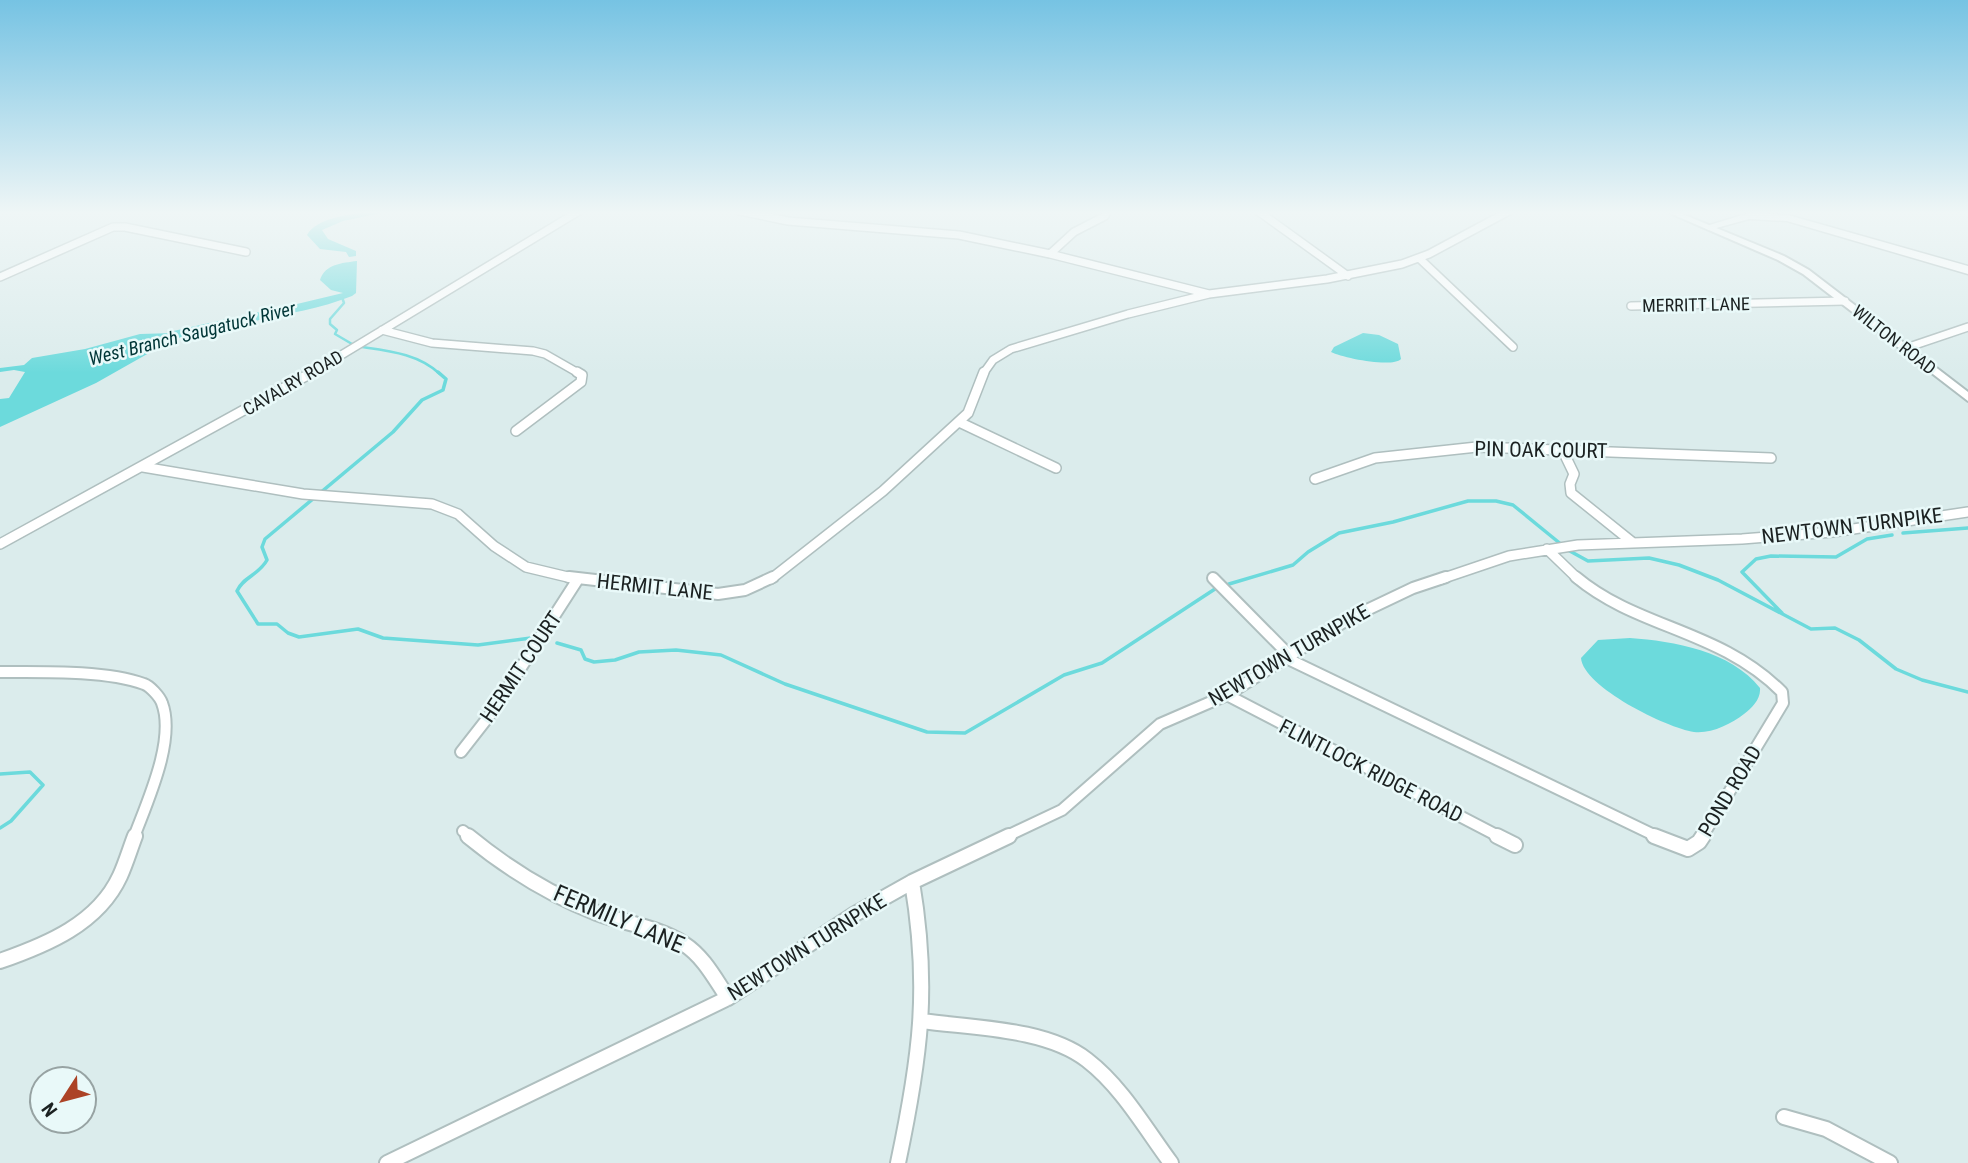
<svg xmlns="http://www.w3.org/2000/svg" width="1968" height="1163" font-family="'Roboto Condensed',sans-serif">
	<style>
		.water { fill: #6cdadc }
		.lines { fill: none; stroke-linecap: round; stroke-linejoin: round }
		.stream-far1 { stroke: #6cdadc; stroke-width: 2.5 }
		.stream { stroke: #6cdadc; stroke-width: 3.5 }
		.river { fill: #6cdadc; fill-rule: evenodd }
		.street-far3-casing { stroke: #afbfbf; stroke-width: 10 }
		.street-far2-casing { stroke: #afbfbf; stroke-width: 12 }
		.street-far1-casing { stroke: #afbfbf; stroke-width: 14 }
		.street-casing { stroke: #afbfbf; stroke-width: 18 }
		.secondary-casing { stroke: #afbfbf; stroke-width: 4 }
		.highway-casing { stroke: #afbfbf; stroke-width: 3 }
		.street-far3 { stroke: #fff; stroke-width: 7 }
		.street-far2 { stroke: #fff; stroke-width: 9 }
		.street-far1 { stroke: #fff; stroke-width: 10 }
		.street { stroke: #fff; stroke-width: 14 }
		.secondary { fill: #fff; fill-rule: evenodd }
		.highway { fill: #fff; fill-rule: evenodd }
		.labels { text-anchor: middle; stroke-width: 5; stroke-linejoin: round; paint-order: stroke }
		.far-street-label { font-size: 18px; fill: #1b2121; stroke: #e9f9f9 }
		.far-water-label { font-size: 19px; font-style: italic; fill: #003637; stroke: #e9f9f9 }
		.street-label { font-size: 21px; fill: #1b2121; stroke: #e9f9f9 }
		.near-street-label { font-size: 24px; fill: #1b2121; stroke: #e9f9f9 }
	</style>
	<rect width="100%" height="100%" fill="#dbecec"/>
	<!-- water -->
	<path class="water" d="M370 211H391L343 221 322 230 328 239 356 251V256L349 257 346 252 320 249 307 235C317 217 351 215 370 211Z
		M357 261 356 293 352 296C315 311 274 315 235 326L234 320 242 317 343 293 331 290 320 280C325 264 342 263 357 261Z
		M174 333 179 336 96 383 0 427V399L9 398 25 372 14 370 0 372V368L24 365 32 358 85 349 140 334Z
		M1363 333 1379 335 1398 344 1401 359C1392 368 1343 358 1331 352L1334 347Z
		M1630 638C1674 641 1731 651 1760 688 1761 699 1752 708 1744 714 1731 724 1711 734 1694 732 1667 728 1583 687 1581 658L1598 640Z"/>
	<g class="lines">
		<!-- stream-far1 -->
		<path class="stream-far1" d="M342 297 344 303 330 319V324L337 330 335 334 352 344
			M362 347C390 351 419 354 440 374"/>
		<!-- stream -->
		<path class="stream" d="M438 372 446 379 443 390 422 400 393 432 265 539 262 547 267 560C259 575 243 577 237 591L258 624H277L288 633 299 637 358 629 383 638 478 645 531 638
			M1903 533 1968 528
			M1568 550 1588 561 1649 558 1679 565 1718 580 1811 629 1835 628 1859 640 1896 669 1922 680 1968 692
			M1229 584 1293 565 1308 552 1339 533 1393 522 1468 501H1496L1513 505 1562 545
			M1782 613 1742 572 1756 559 1771 556 1836 557 1867 539 1892 535
			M557 643 581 650 585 659 594 662 615 660 639 652 676 650 721 655 785 684 927 732 965 733 1064 675 1102 663 1218 587
			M0 774 30 772 43 785 11 821 0 828"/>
		<!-- river -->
		<path class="river" d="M258 312 265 316 263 319 174 339 167 335 169 332Z"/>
		<defs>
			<path id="street-far3" d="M740 211 788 221 959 235 1050 254 1209 294 1327 279 1402 264 1429 254 1509 211
				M1258 211 1348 276
				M1050 254 1074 232 1105 216 1108 211
				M1419 258 1513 347
				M0 277 113 227H125L246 252
				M1631 306 1845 301
				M382 330 432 343 533 351 545 354 580 374
				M1903 349 1968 327
				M310 374 579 211
				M983 374 993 360 1011 349 1128 314 1209 294"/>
			<path id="street-far2" d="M959 422 1056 468
				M516 431 581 382 582 375 577 372
				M1562 449 1574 474 1570 484 1571 493 1632 542
				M143 467 303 494 432 504 458 514 494 546 526 567 576 579
				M1315 479 1375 458 1477 447 1771 458
				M0 544 313 372
				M1547 549 1578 579
				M771 579 883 491 968 413 984 372
				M1441 579 1509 556 1578 545 1742 539 1833 532 1968 512"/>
			<path id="street-far1" d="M569 577 718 594 745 590 773 577
				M1576 577C1638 629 1719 629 1782 692L1783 703 1702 837
				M1213 578 1290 656
				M1286 658 1658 837
				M0 672C41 672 106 670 144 684 150 686 160 697 162 703 176 740 147 802 134 837
				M1227 695 1500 837
				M461 752 493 711 578 579
				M463 831 470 837
				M1005 837 1062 810 1160 724 1227 695 1350 618 1413 588 1446 577"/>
			<path id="street" d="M468 836C507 868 550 895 597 913 626 924 658 927 684 944 704 957 715 979 728 998
				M1497 836 1515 845
				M1654 836 1688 849 1699 842 1703 836
				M0 961C46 945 98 924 120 876 126 863 130 849 135 836
				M922 1021C972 1028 1046 1028 1087 1060 1122 1087 1145 1128 1171 1163
				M1784 1117 1826 1129 1890 1163
				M387 1163 728 998 855 914 912 882 1009 836
				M898 1163C920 1059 930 988 912 882"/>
			<path id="secondary" d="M1665 211H1675L1784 256 1809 270 1968 392V401L1803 274 1778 260Z"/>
			<path id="highway" d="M1749 213 1788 215 1968 266V274L1787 221 1749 219 1709 230 1703 227Z"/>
		</defs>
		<!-- street-far3 casing -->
		<use href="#street-far3" class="street-far3-casing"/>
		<!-- street-far2 casing -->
		<use href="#street-far2" class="street-far2-casing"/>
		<!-- street-far1 casing -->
		<use href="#street-far1" class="street-far1-casing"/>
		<!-- street casing -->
		<use href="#street" class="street-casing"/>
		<!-- secondary casing -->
		<use href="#secondary" class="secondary-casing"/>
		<!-- highway casing -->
		<use href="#highway" class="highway-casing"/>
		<!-- street-far3 -->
		<use href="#street-far3" class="street-far3"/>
		<!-- street-far2 -->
		<use href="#street-far2" class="street-far2"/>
		<!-- street-far1 -->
		<use href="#street-far1" class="street-far1"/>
		<!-- street -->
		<use href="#street" class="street"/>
		<!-- secondary -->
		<use href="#secondary" class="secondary"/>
		<!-- highway -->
		<use href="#highway" class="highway"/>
	</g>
	<!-- sky -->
	<linearGradient id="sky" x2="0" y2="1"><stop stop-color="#76c3e3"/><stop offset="0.57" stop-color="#eff6f6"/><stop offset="1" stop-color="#eff6f6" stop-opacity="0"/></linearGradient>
	<rect width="1968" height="373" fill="url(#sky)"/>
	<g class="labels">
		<!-- far-street labels -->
		<g class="far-street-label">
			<text transform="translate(1696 305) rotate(-1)" y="6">MERRITT LANE</text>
			<text transform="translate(1894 340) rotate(38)" y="6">WILTON ROAD</text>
			<text transform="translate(293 383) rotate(-30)" y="6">CAVALRY ROAD</text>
		</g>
		<!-- far-water labels -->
		<g class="far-water-label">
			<text transform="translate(192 333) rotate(-14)" y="7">West Branch Saugatuck River</text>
		</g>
		<!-- street labels -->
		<g class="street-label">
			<text transform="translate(1541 450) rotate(1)" y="7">PIN OAK COURT</text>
			<text transform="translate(1852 526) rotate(-7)" y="7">NEWTOWN TURNPIKE</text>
			<text transform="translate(655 587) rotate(6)" y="7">HERMIT LANE</text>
			<text transform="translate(1289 655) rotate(-30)" y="7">NEWTOWN TURNPIKE</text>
			<text transform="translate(521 667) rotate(-56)" y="7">HERMIT COURT</text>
			<text transform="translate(1371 771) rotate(27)" y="7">FLINTLOCK RIDGE ROAD</text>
			<text transform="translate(1730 791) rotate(-59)" y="7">POND ROAD</text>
			<text transform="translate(807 947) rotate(-32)" y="7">NEWTOWN TURNPIKE</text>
		</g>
		<!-- near-street labels -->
		<g class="near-street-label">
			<text transform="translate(619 919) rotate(23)" y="8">FERMILY LANE</text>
		</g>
	</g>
	<!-- north arrow -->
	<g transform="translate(63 1100) rotate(234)"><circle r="33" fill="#e9f9f9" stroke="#97a3a3" stroke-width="2"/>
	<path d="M0-5L12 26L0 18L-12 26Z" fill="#ac4326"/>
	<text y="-10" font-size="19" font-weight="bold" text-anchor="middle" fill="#1b2121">N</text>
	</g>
</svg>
